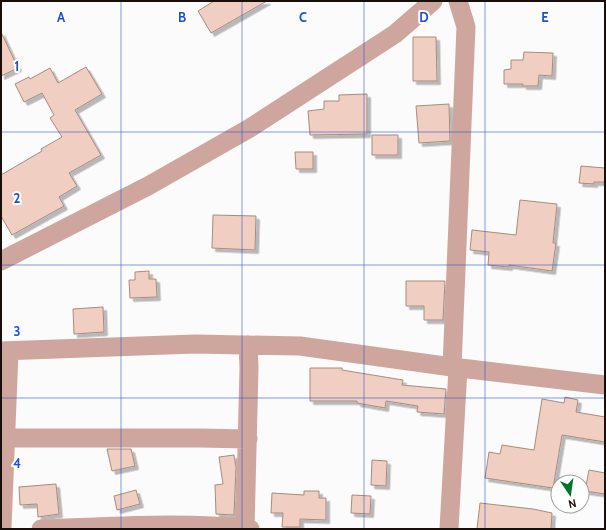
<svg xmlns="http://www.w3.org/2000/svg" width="606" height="530" font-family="Cabin,sans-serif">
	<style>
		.building { fill: #f0cec2; stroke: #a98a7e; filter: url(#shadow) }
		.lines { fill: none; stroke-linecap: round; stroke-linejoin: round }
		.minor { stroke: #cfa69e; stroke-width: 19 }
		.grid { fill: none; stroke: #1d4ed8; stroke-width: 1; stroke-opacity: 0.55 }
		.grid-label { font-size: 13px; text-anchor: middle; font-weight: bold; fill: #1d4ed8; stroke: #fff; stroke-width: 4; stroke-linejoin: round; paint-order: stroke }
	</style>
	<defs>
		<filter id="shadow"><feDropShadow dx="3.5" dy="3.5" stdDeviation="0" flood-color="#0004"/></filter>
	</defs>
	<rect width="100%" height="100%" fill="#fbfbfb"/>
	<!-- building -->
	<path class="building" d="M214 1H267L211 33 198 11Z
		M1 32 18 68 1 76Z
		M413 37H436L437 81H413Z
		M524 52 553 53 552 76 539 75 538 86H523V84H504V70L511 69V60H523Z
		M86 67 102 94 75 110 101 155 69 173 77 186 59 197 64 206 12 235 1 216V175L42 151 41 149 62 137 50 118 54 115 42 93 24 102 15 84 29 77 30 79 50 68 58 83Z
		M367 94V134L310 135 308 111 324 109V101H339V95Z
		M449 104 450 141 419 143 416 106Z
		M372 135H398V155H372Z
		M295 152H313V169H296Z
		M581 166 605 168V182H594V184L579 183Z
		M520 200 557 204 553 243H556L552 271 509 265V267L488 265 489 252 470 250 472 230 516 235Z
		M213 215 256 216 255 250 212 248Z
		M149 271V279H156L157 297 130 298 129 280H135V272Z
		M406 281H445L443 320H424V306H406Z
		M103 307 104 332 74 334 73 309Z
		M310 368H342V370L403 380 402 385 446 389 444 414 417 412 418 406 386 401 385 408 357 403V401H310Z
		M565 397 578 400 576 412 605 417V442L562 435 553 488 485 478 489 452 500 454 502 445 534 450 542 399 564 403Z
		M107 449H131L135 466 112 471Z
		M234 455 236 467 234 515 216 514 215 485 223 484 219 457Z
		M372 460 387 461 386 486 371 485Z
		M589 470 605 473V494L585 491Z
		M56 484 59 514 38 517 37 504 20 505 19 487Z
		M136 490 140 504 117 510 114 496Z
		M304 491H319V498H326V520L300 519V527H282L283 513H271L272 493 304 495Z
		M352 495 371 496 370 514 351 513Z
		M480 503 533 509 552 513 551 529H477Z"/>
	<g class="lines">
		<!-- minor -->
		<path class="minor" d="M1 261 148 186 250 128 395 34 433 1
			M1 351 195 344 300 346 452 367 605 385
			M452 367 466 27 458 1
			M6 438H199L248 439
			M2 528 9 351
			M41 529C111 527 180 521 250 529
			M245 529 249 368 248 345
			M449 529 458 368"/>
	</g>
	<!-- grid -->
	<path class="grid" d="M121 1V529M242 1V529M364 1V529M485 1V529M1 132H605M1 265H605M1 398H605"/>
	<g class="grid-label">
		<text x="61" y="22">A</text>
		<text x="182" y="22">B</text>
		<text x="303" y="22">C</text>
		<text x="424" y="22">D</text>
		<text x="545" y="22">E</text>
		<text x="17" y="71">1</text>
		<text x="17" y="203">2</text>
		<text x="17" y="336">3</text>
		<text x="17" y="468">4</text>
	</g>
	<!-- border -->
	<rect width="606" height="530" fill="none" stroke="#190f0a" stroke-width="4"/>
	<!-- north arrow -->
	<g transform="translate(570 494) rotate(167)"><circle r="19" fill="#ffffff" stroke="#a39f9d"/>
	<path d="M0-3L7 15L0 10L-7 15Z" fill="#007428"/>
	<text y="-6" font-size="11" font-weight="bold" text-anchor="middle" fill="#190f0a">N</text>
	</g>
</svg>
